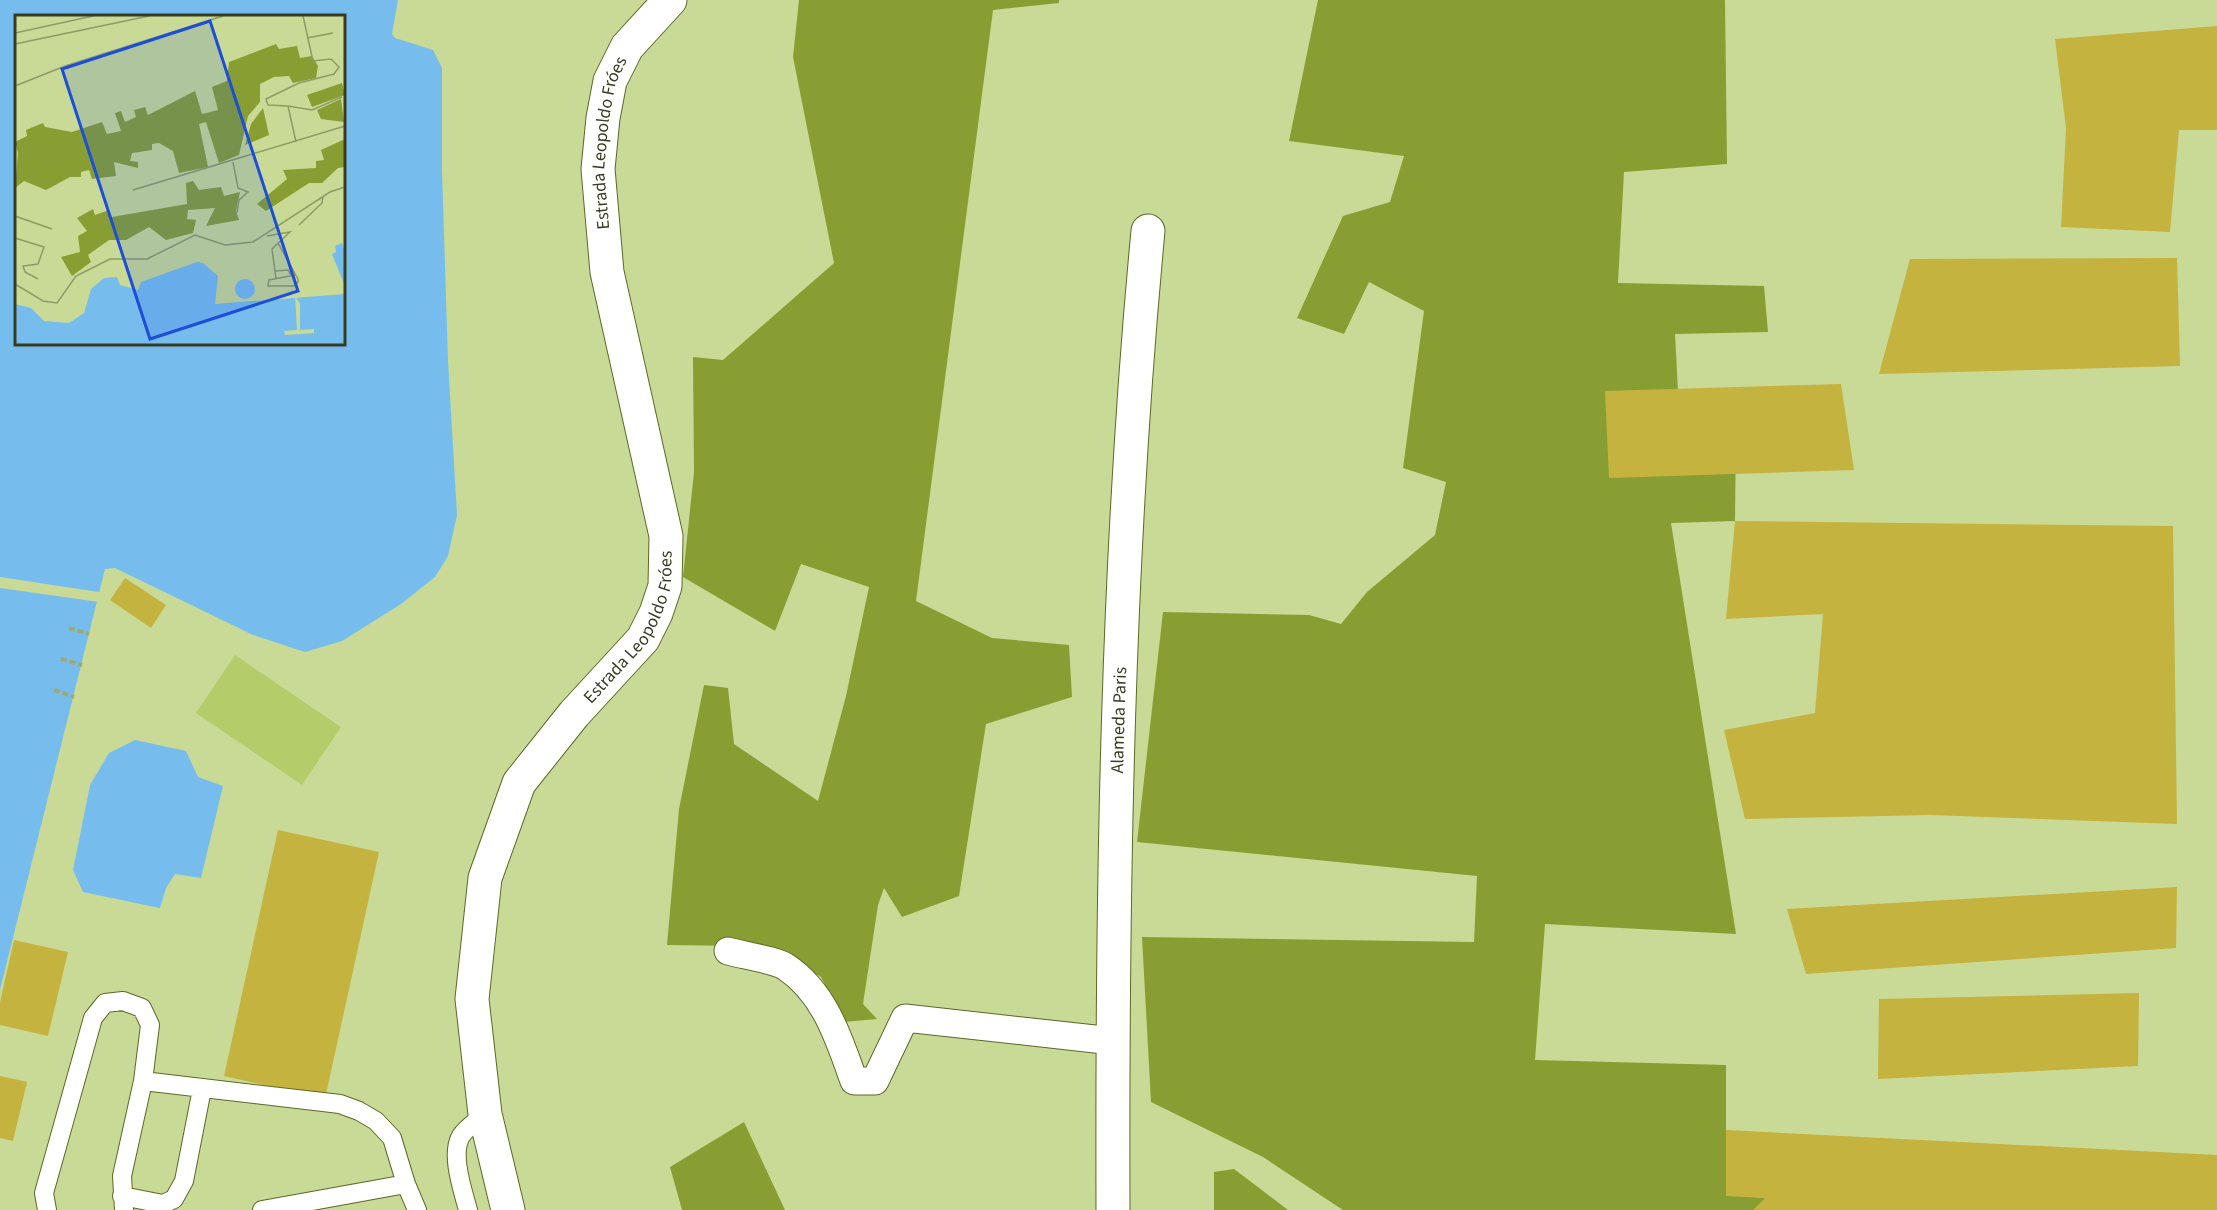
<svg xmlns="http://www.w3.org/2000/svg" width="2217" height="1210" font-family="'Source Sans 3',sans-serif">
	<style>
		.green { fill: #b5cc6a }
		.forest { fill: #889e32 }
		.water { fill: #76bdee; fill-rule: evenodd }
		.pier { fill: #c8da95 }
		.building { fill: #c5b340 }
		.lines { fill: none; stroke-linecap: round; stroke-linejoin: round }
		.service-casing { stroke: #5b6927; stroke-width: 20 }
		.pedestrian-casing { stroke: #5b6927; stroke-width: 29 }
		.minor-casing { stroke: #5b6927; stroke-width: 35 }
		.tertiary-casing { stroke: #5b6927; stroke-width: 35 }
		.path { stroke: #9baa71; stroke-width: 4; stroke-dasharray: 6 3; stroke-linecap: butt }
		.service { stroke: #fff; stroke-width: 18 }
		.pedestrian { stroke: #fff; stroke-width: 27 }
		.minor { stroke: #fff; stroke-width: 33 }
		.tertiary { stroke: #fff; stroke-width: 33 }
		.labels { text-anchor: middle; stroke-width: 6; stroke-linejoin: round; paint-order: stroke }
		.street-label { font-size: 18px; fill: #363d21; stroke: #c8da95 }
		.inset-road { fill: none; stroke: #8e9b67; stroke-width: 1.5 }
		.view { fill: #1d4ed8; fill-opacity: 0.15; stroke: #1d4ed8; stroke-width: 3 }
		.inset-edge { fill: none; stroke: #363d21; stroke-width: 3 }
	</style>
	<rect width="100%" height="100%" fill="#c8da95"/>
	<!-- green -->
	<path class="green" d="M235 655 341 727 302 785 196 713Z"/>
	<!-- forest -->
	<path class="forest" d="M799 0H1059V3L993 10 916 601 992 638 1069 645 1072 697 986 724 959 896 902 917 884 888 878 905 863 1004 877 1019 844 1022 821 977 789 959 745 946 667 945 679 809 704 685 728 688 734 744 818 801 846 696 869 587 801 564 775 631 683 577 694 472 693 357 723 360 834 263 793 57Z
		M1318 0H1725L1727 164 1624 172 1618 283 1764 286 1768 332 1675 334 1680 429 1736 432 1735 521 1671 523 1736 934 1545 924 1535 1060 1726 1065V1195L1765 1198 1785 1210H1343L1263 1157 1151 1102 1142 937 1474 942 1477 876 1137 842 1163 612 1309 615 1341 624 1367 592 1435 535 1446 482 1403 468 1424 311 1369 282 1344 334 1297 318 1343 216 1390 202 1404 156 1289 141Z
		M744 1122 785 1210H682L670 1167Z
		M1234 1169 1288 1210H1214V1172Z"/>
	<!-- water -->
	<path class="water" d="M0 0H398L392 34 395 38 433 50 442 68V170L448 361 457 515 448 556 435 577 401 604 342 641 305 652 253 635 115 568 105 569 0 990ZM16 16H344V344H16Z
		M135 740 186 751 198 777 223 786 201 878 175 874 166 888 160 908 83 892 73 870 90 785 109 753Z"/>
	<!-- pier -->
	<path class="pier" d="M0 577 99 592 102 593 99 602 0 588Z"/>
	<!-- building -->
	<path class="building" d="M2217 26V130H2179L2170 232 2061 227 2066 128 2055 39Z
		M2177 258 2180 366 1879 374 1910 259Z
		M1841 384 1854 470 1609 478 1605 391Z
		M1735 521 2173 526 2177 824 1930 815 1745 819 1724 730 1815 713 1823 614 1726 619Z
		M125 578 166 605 151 628 110 600Z
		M278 830 379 852 325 1099 224 1076Z
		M2177 887 2176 948 1806 974 1787 909Z
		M14 940 68 952 48 1036 0 1025V1002Z
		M2139 993 2138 1066 1878 1079 1879 999Z
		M0 1076 27 1082 13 1141 0 1138Z
		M1726 1130 2217 1155V1210H1753L1765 1198 1726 1196Z"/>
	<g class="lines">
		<defs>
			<path id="service" d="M143 1081 340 1104 359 1111 376 1121 392 1138 406 1184 417 1210
				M122 1196 163 1204 174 1199 184 1181 202 1089
				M47 1210 44 1193 93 1018 105 1003 123 1001 142 1008 150 1025 143 1081 122 1176 124 1210
				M262 1210 406 1184
				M468 1210C463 1191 450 1154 461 1136 466 1128 477 1121 485 1114"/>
			<path id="pedestrian" d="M728 951C741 955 776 960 786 967 825 993 839 1039 854 1081H875L905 1018 1113 1041"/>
			<g id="minor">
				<path id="s1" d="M1113 1210C1112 883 1117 556 1148 231"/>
			</g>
			<g id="tertiary">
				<path id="s2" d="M508 1210 485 1114 472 999 485 878 519 783 574 714 643 639 656 613 665 586 666 536 607 272 598 169 603 118 610 81 627 47 670 0"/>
			</g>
		</defs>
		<!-- service casing -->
		<use href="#service" class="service-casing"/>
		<!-- pedestrian casing -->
		<use href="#pedestrian" class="pedestrian-casing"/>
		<!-- minor casing -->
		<use href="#minor" class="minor-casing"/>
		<!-- tertiary casing -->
		<use href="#tertiary" class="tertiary-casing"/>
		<!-- path -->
		<path class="path" d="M69 628 89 634
			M61 659 82 665
			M54 690 74 697"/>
		<!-- service -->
		<use href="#service" class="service"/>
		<!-- pedestrian -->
		<use href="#pedestrian" class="pedestrian"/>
		<!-- minor -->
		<use href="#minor" class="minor"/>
		<!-- tertiary -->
		<use href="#tertiary" class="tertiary"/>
	</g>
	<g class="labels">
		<!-- street labels -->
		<g class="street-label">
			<text dy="6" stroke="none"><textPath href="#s2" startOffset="1136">Estrada Leopoldo Fróes</textPath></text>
			<text dy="6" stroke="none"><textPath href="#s2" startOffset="632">Estrada Leopoldo Fróes</textPath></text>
			<text dy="6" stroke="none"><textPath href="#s1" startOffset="490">Alameda Paris</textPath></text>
		</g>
	</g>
	<!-- overview -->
	<g transform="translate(15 15)">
		<rect width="330" height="330" fill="#c8da95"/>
		<path d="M261 29 264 34 282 31 285 43 297 41 303 51 301 63 278 68 274 61 259 62 245 69V87L233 101 224 140 204 148 191 107 184 109 193 152 164 158 158 136 144 128 137 129V135L117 138 115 146 123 147V153L99 147 101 161 77 164 74 155 66 157V162H55L31 175 9 166 0 173 3 138 0 127 12 121 11 115 28 108 30 112 57 117 87 107 92 119 106 116 100 98 106 96 110 107 121 102 119 95 130 92 133 100 180 76 187 99 203 95 197 72 212 66 214 47ZM327 68 330 80 297 92 292 80ZM326 84 329 107 306 104 302 95ZM248 93 254 120 230 130 236 109ZM330 124V152L323 153 307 168H294L251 196 242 189 272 164 268 155 301 153V146L309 145 306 135ZM178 166 184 175 206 172 209 181 225 177 221 196 224 205 191 211 200 193 173 195 172 204 181 205 178 218 151 225 134 212 111 225H94L73 240 76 247 57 261 46 242 65 237 63 221 72 216 62 203 78 194 80 200 94 195 97 202 172 189 171 168Z" fill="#889e32"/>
		<path d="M327 228 330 238V271L317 239 321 237 320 231ZM182 247 188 248 203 261 200 289 330 279V329H0V289L16 293 29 306 54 308 69 298 76 274 89 263 102 262 105 270 123 275 126 267ZM220 274a10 10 0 1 1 20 0a10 10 0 1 1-20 0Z" fill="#76bdee"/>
		<path d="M280 281 285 289V315L299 314V318L270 320 269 316 282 315Z" fill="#c8da95"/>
		<path class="inset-road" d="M0 18 78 1M292 23 318 18M0 29 134 1M0 71 50 51 208 1M273 91 297 95 327 82M281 127 273 91 253 90 251 84 284 68 319 59 324 52 316 44 298 46 288 1M218 147 223 173 233 177 224 185 222 198M118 175 330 111M0 201 37 214M284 210 307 188 308 181M252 221 275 217 257 234 261 264M0 223 29 232 23 249 8 251 10 257 23 264M263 228 283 264V267L279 271H253L254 265 280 260M260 256 273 255 276 260M0 269 28 286 42 288 61 261 95 244H132L180 220 210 230 238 227 315 177 330 172"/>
		<path class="view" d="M195 6 283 276 135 324 47 54Z"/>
		<rect width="330" height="330" class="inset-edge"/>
	</g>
</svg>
